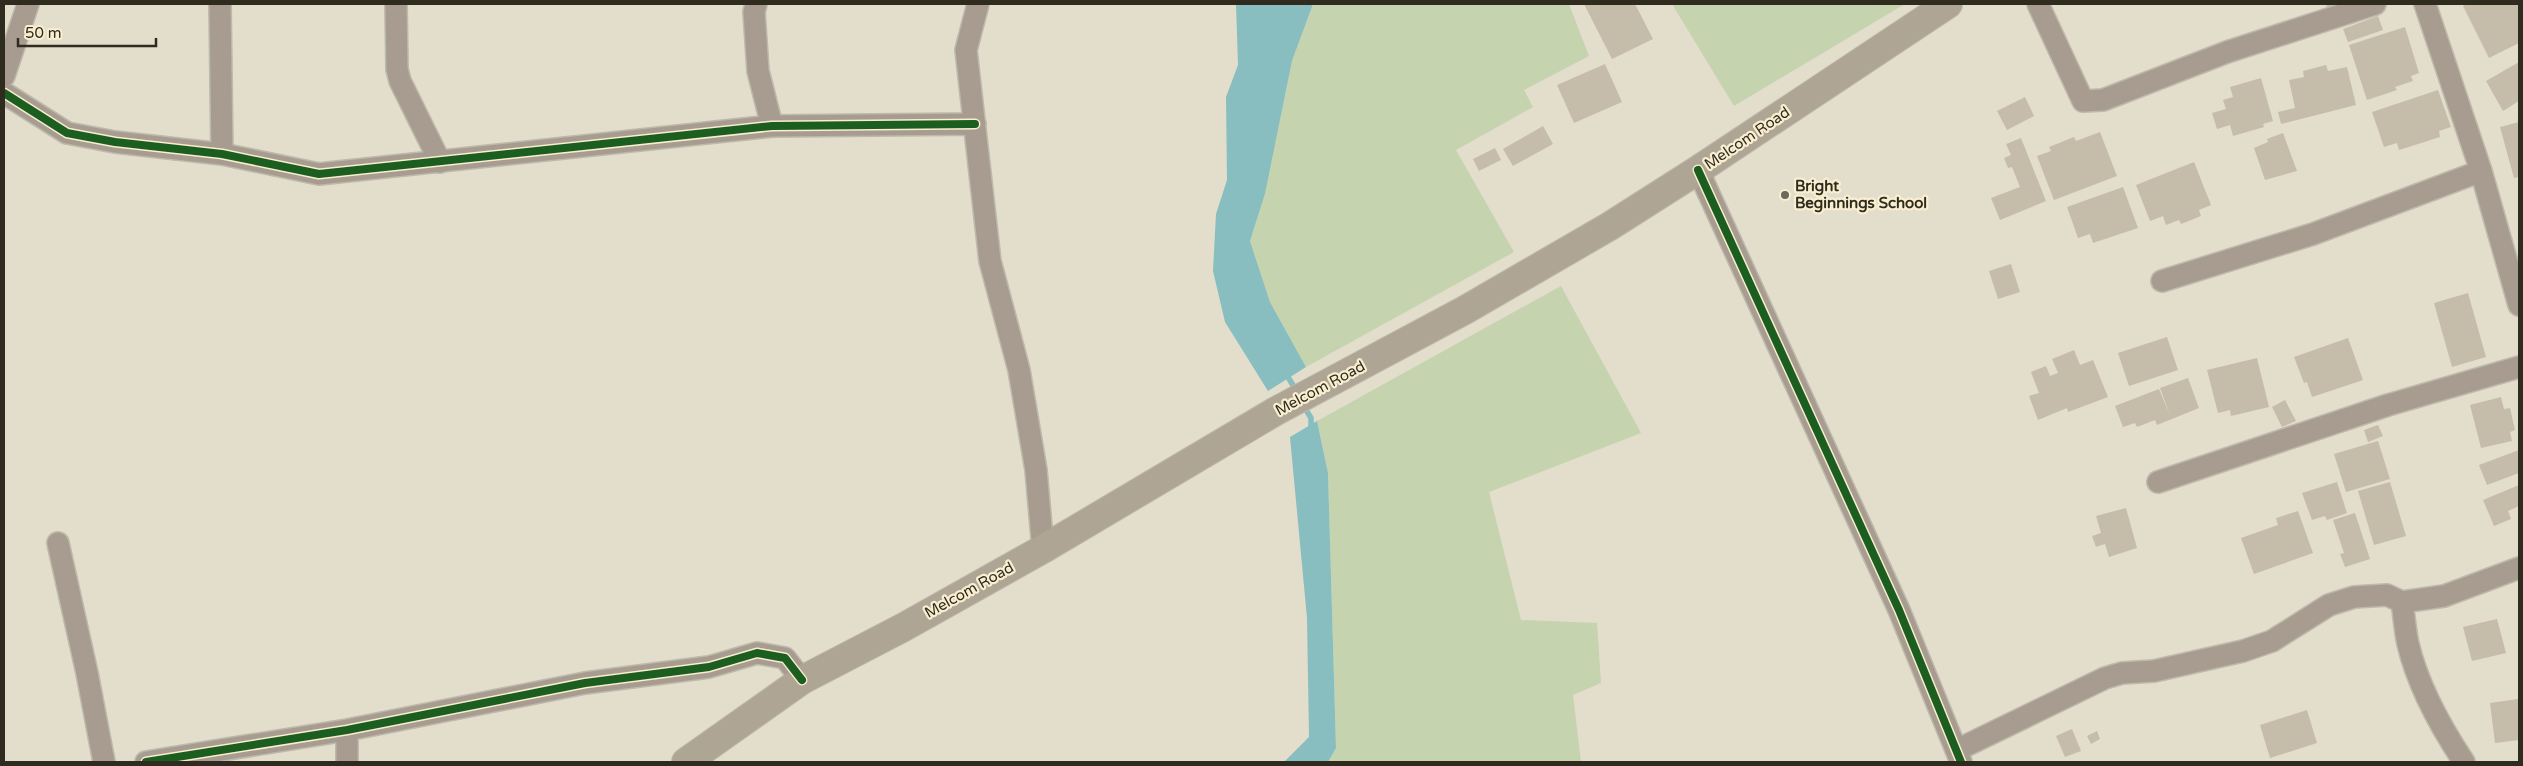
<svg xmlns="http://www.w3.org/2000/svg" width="2523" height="766" font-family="'Varela Round',sans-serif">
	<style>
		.green { fill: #c5d4af }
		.water { fill: #88bebf }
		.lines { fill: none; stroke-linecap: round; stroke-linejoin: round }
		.stream { stroke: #88bebf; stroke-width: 5.5 }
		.building { fill: #c6bcaa }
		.minor-casing { stroke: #bdb9ab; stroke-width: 24 }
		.secondary-casing { stroke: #bdb9ab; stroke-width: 30 }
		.minor { stroke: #a89c90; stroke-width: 21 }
		.secondary { stroke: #afa595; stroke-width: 28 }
		.cycleway-casing { stroke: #f9eed0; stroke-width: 11 }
		.cycleway { stroke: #1b5e20; stroke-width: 8 }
		.poi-dot { fill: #6e695c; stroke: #f9eed0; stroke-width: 2 }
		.labels { text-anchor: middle; stroke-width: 4.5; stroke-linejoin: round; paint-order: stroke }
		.street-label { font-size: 15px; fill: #2f2b1f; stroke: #f9eed0 }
		.poi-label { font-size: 15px; font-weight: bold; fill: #2f2b1f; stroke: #f9eed0; text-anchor: start }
	</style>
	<rect width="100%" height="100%" fill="#e3ddcc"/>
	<!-- green -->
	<path class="green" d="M1313 4H1569L1589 56 1524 90 1533 107 1456 150 1514 252 1306 367 1270 302 1250 241 1265 194 1292 61Z
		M1672 4H1905L1734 106Z
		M1561 286 1641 433 1489 492 1521 620 1597 623 1601 683 1573 695 1581 762H1328L1336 747 1328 473 1317 421Z"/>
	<!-- water -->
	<path class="water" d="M1236 4H1313L1292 61 1265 194 1250 241 1270 302 1306 367 1268 391 1225 322 1213 271 1216 214 1227 180 1226 97 1238 65Z
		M1317 421 1328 473 1336 748 1328 762H1284L1309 737 1307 618 1290 437Z"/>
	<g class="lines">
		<!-- stream -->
		<path class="stream" d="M1285 372 1297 392
			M1303 405 1311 418V431"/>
	</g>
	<!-- building -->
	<path class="building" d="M1584 4H1635L1653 39 1612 59Z
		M2326 4H2363L2329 14Z
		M2467 4H2519V43L2489 58 2463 6Z
		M2378 16 2383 30 2348 42 2343 29Z
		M2405 27 2419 73 2411 76 2413 81 2395 87 2397 90 2367 100 2349 45Z
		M2519 62V101L2503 111 2486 81Z
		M1605 64 1622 102 1574 123 1557 85Z
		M2326 65 2328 71 2347 67 2356 105 2281 124 2278 112 2295 108 2289 80 2304 77 2303 71Z
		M2261 78 2273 121 2263 124 2264 127 2233 136 2230 125 2217 129 2212 113 2226 109 2223 100 2233 97 2230 87Z
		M2438 90 2451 127 2439 131 2440 137 2399 150 2397 143 2384 147 2372 112Z
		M2025 97 2034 116 2007 130 1997 111Z
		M2519 122V177L2514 178 2500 127Z
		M1543 126 1553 144 1513 166 1503 149Z
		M2100 132 2117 176 2054 200 2037 156 2051 151 2049 147 2074 137 2076 141Z
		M2283 133 2297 171 2265 180 2254 148 2268 142 2267 139Z
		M2021 138 2046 201 2000 220 1991 198 2020 187 2012 167 2008 168 2004 158 2011 155 2006 144Z
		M1495 148 1501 160 1479 171 1473 159Z
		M2194 162 2211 205 2199 210 2201 216 2181 224 2179 220 2166 225 2163 216 2150 221 2136 185Z
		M2123 187 2138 228 2093 243 2090 234 2078 238 2067 207Z
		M2011 264 2020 292 1998 299 1989 271Z
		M2468 293 2486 357 2452 367 2434 303Z
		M2167 337 2178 370 2129 386 2118 353Z
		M2348 338 2363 380 2312 397 2307 382 2304 383 2294 357Z
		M2074 350 2080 365 2093 360 2108 397 2068 412 2067 408 2038 420 2029 396 2039 393 2031 372 2046 366 2050 376 2058 373 2052 359Z
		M2257 358 2269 407 2231 416 2230 410 2218 413 2207 370Z
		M2188 378 2199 408 2157 425 2155 420 2137 427 2135 423 2123 427 2115 406 2159 389 2170 415 2160 388Z
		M2501 397 2504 409 2510 408 2515 430 2510 432 2512 441 2481 448 2470 405Z
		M2285 400 2296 421 2282 427 2272 407Z
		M2378 425 2383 436 2368 442 2364 430Z
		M2378 441 2390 479 2346 492 2334 454Z
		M2519 450V473L2487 485 2479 465Z
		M2337 482 2347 513 2327 520 2325 516 2312 520 2302 493Z
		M2390 482 2406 536 2374 545 2358 491Z
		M2519 485V506L2508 511 2511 519 2494 526 2483 500Z
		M2126 508 2137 548 2109 557 2105 544 2096 547 2092 536 2101 533 2096 516Z
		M2298 511 2313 553 2254 574 2241 538 2278 525 2276 518Z
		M2355 513 2370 559 2345 567 2340 554 2344 553 2333 520Z
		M2497 619 2506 653 2472 661 2463 627Z
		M2518 699 2519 740 2495 743 2490 703Z
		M2307 710 2317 743 2270 758 2260 725Z
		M2072 729 2081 751 2065 757 2056 736Z
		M2097 731 2100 739 2091 744 2087 736Z"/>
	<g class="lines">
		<defs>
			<path id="minor" d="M220 4 222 154
				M396 4 397 69 400 81 440 162
				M756 4 754 12 758 71 772 126
				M978 4 966 50 990 261 1019 370 1036 470 1043 549
				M2038 4 2083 101 2103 100 2227 52 2375 4
				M2425 4 2481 171 2519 305
				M4 76 28 4
				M4 93 67 133 115 142 222 154 319 174 772 126 975 124
				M1698 170 1899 610 1961 762
				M2162 281 2313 234 2481 171
				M2158 482 2388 405 2519 367
				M58 543 87 673 104 762
				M2402 602C2404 616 2405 630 2408 644 2418 686 2440 726 2464 762
				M347 730V762
				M1957 750 2105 678 2122 673 2154 671 2243 651 2272 641 2329 605 2354 597 2387 595 2402 602 2444 596 2519 568
				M146 762 347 730 585 683 709 667 757 653 785 658 802 680"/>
			<path id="secondary" d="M686 762 802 680 904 627 1043 549 1276 411 1465 310 1610 226 1698 170 1948 4"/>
		</defs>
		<!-- minor casing -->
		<use href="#minor" class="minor-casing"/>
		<!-- secondary casing -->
		<use href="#secondary" class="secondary-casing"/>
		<!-- minor -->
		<use href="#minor" class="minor"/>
		<!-- secondary -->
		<use href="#secondary" class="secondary"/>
		<defs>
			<path id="cycleway" d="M4 93 67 133 115 142 222 154 319 174 772 126 975 124
				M1698 170 1899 610 1961 762
				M146 762 347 730 585 683 709 667 757 653 785 658 802 680"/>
		</defs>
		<!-- cycleway casing -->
		<use href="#cycleway" class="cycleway-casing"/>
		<!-- cycleway -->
		<use href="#cycleway" class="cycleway"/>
	</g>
	<!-- markers -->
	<circle class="poi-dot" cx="1785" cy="195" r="5"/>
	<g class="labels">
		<!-- street labels -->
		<g class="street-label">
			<text transform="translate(1747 138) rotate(-34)" y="5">Melcom Road</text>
			<text transform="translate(1320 388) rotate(-28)" y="5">Melcom Road</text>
			<text transform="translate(969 590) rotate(-29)" y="5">Melcom Road</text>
		</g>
		<!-- poi labels -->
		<g class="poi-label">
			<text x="1795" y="191">Bright<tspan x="1795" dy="17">Beginnings School</tspan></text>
		</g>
	</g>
	<!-- border -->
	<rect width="2523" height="766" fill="none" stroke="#2f2b1f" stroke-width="10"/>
	<!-- scale -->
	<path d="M18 38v8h138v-8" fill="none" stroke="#2f2b1f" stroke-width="2.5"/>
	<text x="25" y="38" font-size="15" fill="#2f2b1f" stroke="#f9eed0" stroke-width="4" paint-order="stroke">50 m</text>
</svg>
